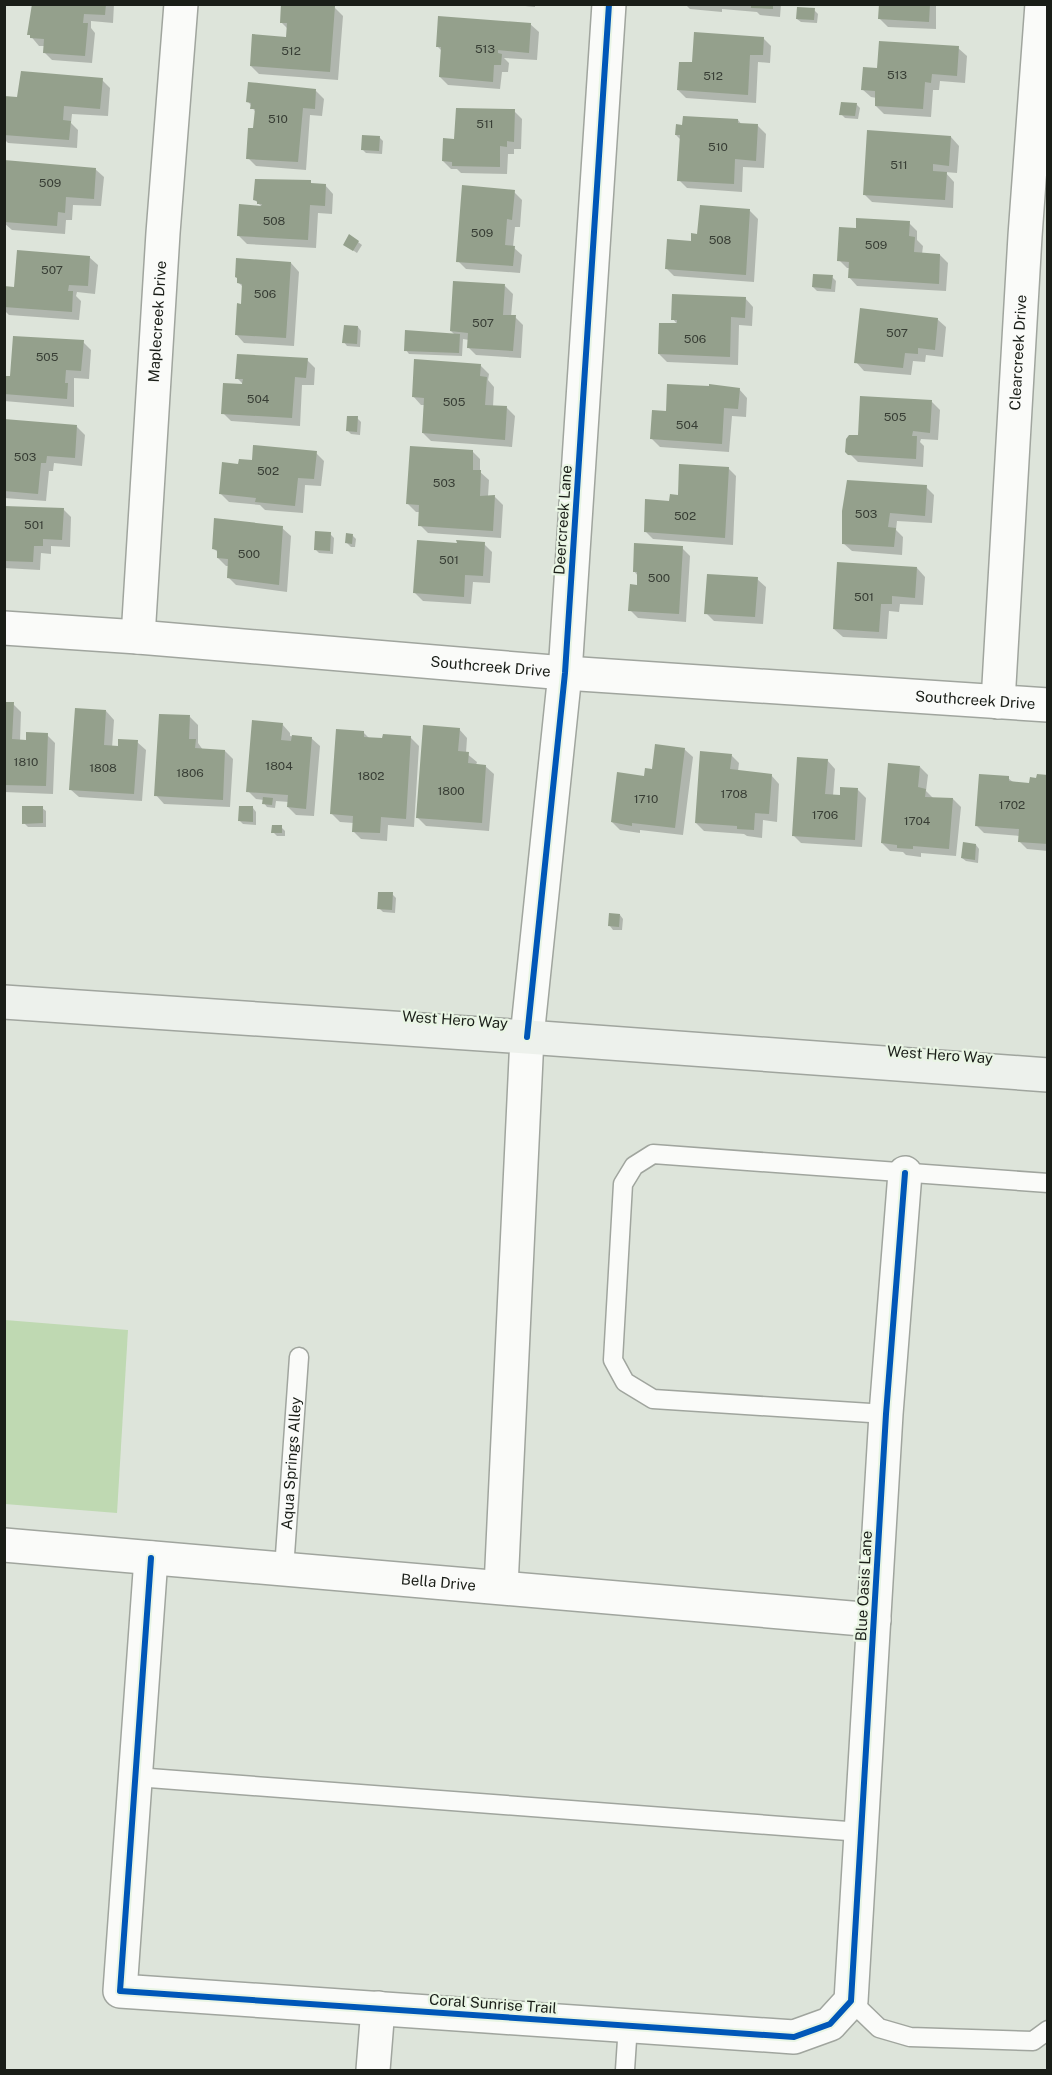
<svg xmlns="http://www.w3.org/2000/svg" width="1052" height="2075" font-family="'Public Sans',sans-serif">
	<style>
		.green { fill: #bfd9b2 }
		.shadow { fill: #0003 }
		.building { fill: #94a08c }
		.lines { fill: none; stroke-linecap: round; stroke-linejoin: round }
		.service-casing { stroke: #a0a59e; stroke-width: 21 }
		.minor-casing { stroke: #a0a59e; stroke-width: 36 }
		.secondary-casing { stroke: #a0a59e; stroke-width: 36 }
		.service { stroke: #fafbf9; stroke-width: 18 }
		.minor { stroke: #fafbf9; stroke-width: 33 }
		.secondary { stroke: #edf1ec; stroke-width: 33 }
		.cycleway-casing { stroke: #e9f5e4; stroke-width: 10 }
		.cycleway { stroke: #0057b8; stroke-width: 6 }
		.labels { text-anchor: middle; stroke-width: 4.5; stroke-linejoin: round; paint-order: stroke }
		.number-label { font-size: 12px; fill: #383e35 }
		.street-label { font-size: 15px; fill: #1a1e18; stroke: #e9f5e4 }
	</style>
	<rect width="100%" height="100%" fill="#dde4da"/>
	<!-- green -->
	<path class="green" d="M5 1320 128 1330 117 1513 5 1504Z"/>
	<!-- shadow -->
	<path class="shadow" d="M33 4H114L113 23 91 21V28L95 33 92 63 52 60 44 52 45 46H39L29 34Z
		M505 4H535V7Z
		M685 4H781L780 17 760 15 757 12 722 9V12L690 9Z
		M880 4H936V29L888 27 879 18Z
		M335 8 343 16 338 80 259 74 251 66 287 38 288 29 281 22Z
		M814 10 818 14 817 23 801 22 797 19Z
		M530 24 539 32 537 60 504 58 509 63 508 72H502L500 89 448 85 440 77 442 51 437 46Z
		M763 38 771 46 770 63 758 62 756 103 686 98 678 90 693 64Z
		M958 48 967 56 965 83 940 81 939 90H933L931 117 884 114 876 106 877 98 871 97 862 89 879 70Z
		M102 80 110 88 108 116 72 114 71 123 78 130 77 148 8 143 4 139V98L18 99Z
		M316 91 324 99 322 116 310 115 306 170 256 166 248 158 255 130 256 113 248 101Z
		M856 104 860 108 858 119 845 118 841 114Z
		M514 111 522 119 521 149H514V154H508L507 174 461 173 457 169H451L443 161 456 140Z
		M738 120 742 125 758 126 766 134 764 168 743 167 742 192 687 188 679 180 681 140 676 135Z
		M379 137 383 141 382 154 366 153 363 150Z
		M951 137 959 146 957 173 945 172 954 182 953 208 872 202 864 194Z
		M95 169 104 177 101 206 73 205 72 220H66L65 234 12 230 4 223V207Z
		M310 182 313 185H325L333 194 332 214 318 213 316 248 247 244 239 236 262 207 255 200Z
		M514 192 522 200 520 227H515L513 247 522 255 520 273 466 269 458 261Z
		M750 211 758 219 754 282 674 276 666 268 699 235Z
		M909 223 917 231V240L923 246 922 254 940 255 948 263 946 291 857 286 849 277 850 268H847L839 260 857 230Z
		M358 242 362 245 357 253 345 245Z
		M89 257 98 265 95 294 77 292 76 296 81 301 79 320 9 315 4 310V288H16Z
		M291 263 299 272 294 346 244 343 236 334 242 305 244 288 239 283Z
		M832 277 836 281 835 292 817 291 813 287Z
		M505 286 513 294 511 317H515L523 325 521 358 476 355 468 347 469 340 463 339 462 356 409 354 406 350 455 335 451 331Z
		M745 298 753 307 752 326 739 325 738 365 667 362 659 354 678 325 673 319Z
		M937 319 946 327 943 357 926 355 925 362 913 361 911 375 864 371 856 362Z
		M358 327 361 331 360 347 347 346 344 342Z
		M83 342 91 350 89 379 74 378V407L4 401V377L11 378Z
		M307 360 315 368 314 385H302L300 426 231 421 223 413 244 385 237 378Z
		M480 365 489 374 488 380 494 387 493 407 507 408 515 416 512 447 431 441 423 433 425 405H421L413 396Z
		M739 389 747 398 746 417 732 416 729 452 660 447 652 439 667 412Z
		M932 402 940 410 938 440 921 439 920 442 924 446 923 467 858 462 847 451 859 437Z
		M357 418 361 422 360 435 351 434 347 430Z
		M4 421 77 427 85 435 82 466 54 463 53 471H49L46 501 4 498Z
		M472 451 480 459V472L489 480 488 496 495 497 503 505 501 538 428 533 420 525V512H416L408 504Z
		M316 453 324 461 321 486 305 485 303 513 265 510 260 505 229 502 221 494 239 466Z
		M728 468 736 476 733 545 653 539 645 531 670 502Z
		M926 487 934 495 932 523 897 521 896 530 903 537 902 555 852 551 843 543Z
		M4 507 63 509 71 517 70 547 51 546V554L41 553 40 570 4 568Z
		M282 528 291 536 287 592 236 585 228 577 229 566H226L218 558 219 553 214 549Z
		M330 534 334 538 333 554 319 553 315 549Z
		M352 535 356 539 355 547H351L347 543Z
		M484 544 492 552 490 583 473 582 471 604 423 601 415 593Z
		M682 548 690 556 686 622 638 618 630 610 638 586V576L634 571Z
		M917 568 925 577 923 605 900 604 899 612 889 611 887 639 843 637 834 629Z
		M757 579 766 587 763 624 714 621 706 613Z
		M4 704H13L21 712 20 741H27L47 735 55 743 53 794 4 792Z
		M106 711 114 720 112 748 137 742 146 750 142 801 79 797 70 789Z
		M190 717 198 725V743L203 750 225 751 233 759 230 807 164 804 156 795Z
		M282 724 290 733V736L311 738 320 746 314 816 296 815 288 807 289 802 276 801 275 808 267 807 264 803V800L256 799 248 791Z
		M459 729 467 738 466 753 477 762 476 765 485 766 494 774 489 831 426 826 418 818Z
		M363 732 370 739 411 738 419 746 414 827 388 825 387 841 361 839 353 831 354 823 340 822 332 814Z
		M684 749 693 757 683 835 640 830V833L620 830 612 822 646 778Z
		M731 755 739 763 738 771 771 775 779 784 777 822 763 820 762 838 747 836 744 834 704 831 696 823Z
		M827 760 835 769 833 796H841L858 790 866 798 862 847 801 843 793 835Z
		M920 767 928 775 926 791 934 799H953L961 807 956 856 921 853V857L906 855 903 852 890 851 882 843Z
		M1048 776V851L1027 849 1019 841 1020 836 984 833 976 825 1008 778 1014 783 1030 785Z
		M42 808 46 811V827H28L24 823Z
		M253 808 256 812V825L243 824 239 820Z
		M281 827 285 831V836H277L273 832Z
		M976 845 979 849 978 863 966 861 962 858Z
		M392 894 396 898 395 913 383 912 379 908Z
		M620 915 623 919 622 930H613L610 926Z"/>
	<!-- building -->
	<path class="building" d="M32 4H106L105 15 84 14 83 23H88L85 56 43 53 44 39 30 38V35H27Z
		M281 4 335 6 330 72 250 66 252 34 286 37 287 23H280Z
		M751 4H773V9L751 8Z
		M879 4H930L929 22 878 19Z
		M797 7 815 8 814 20 796 19Z
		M438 16 531 23 529 53 498 50V53L502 54 501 65H494L493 82 439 77 441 47H436Z
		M694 32 764 37 763 55H750L748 95 677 90 679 62H692Z
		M879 41 959 46 957 76 932 74 931 83 925 82 923 109 875 106V91L861 90 863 67 877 68Z
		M21 71 103 78 100 109 64 106 63 120 71 121 69 140 4 135V96L17 97Z
		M248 82 316 89 315 109 303 108 298 162 246 159 248 128H253L255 109H250L251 103 246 102Z
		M841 102 857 103 855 116 839 115Z
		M456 108 515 109 514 142 507 141V147L500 146V167L452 166V162L442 161 443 138 454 139Z
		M683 116 738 119V123L758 124 756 161 735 159 734 184 677 181 680 135H675L676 124 682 125Z
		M867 130 951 136 949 166 933 164V171L947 172 945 200 863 195Z
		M362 135 380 136 379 151 361 150Z
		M4 160 96 168 94 199 66 197 65 213 58 212 57 226 4 222Z
		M255 179 311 180V183L326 184 325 206 310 205 308 240 237 236 239 204 261 206 262 204H257V201L253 200Z
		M462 185 515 190 512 220 507 219 505 245 515 246 513 266 456 262Z
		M700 205 750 209 746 275 665 269 667 239 691 241V233L697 234Z
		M856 218 910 221 909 236 915 237 914 252 940 254 939 284 848 278 849 262 837 261 839 227 856 228Z
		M349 234 359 241 353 251 343 245Z
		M17 250 90 256 88 286 69 285 68 291H73L72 312 4 307V286L14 287Z
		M236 258 291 262 286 338 235 335 237 303 241 304 242 284 237 283V278L235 277Z
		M813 274 833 275 831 289 812 287Z
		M453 281 505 284 503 315H516L513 351 467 348 468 333 450 331Z
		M672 294 746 297 745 318 731 317 730 357 658 354 659 323H677V320H671Z
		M860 308 938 318 935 350 918 348V354L905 353 903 368 854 363Z
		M344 325 358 326 357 344 342 343Z
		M405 330 460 334 459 353 404 351Z
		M13 336 84 340 81 371 66 370 65 383H68L67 399 4 394V376H10Z
		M237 354 308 358 306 378 295 377 292 418 221 414 223 383 242 384 243 379H235Z
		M414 359 481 364 480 376 487 377 485 405 507 406 505 440 422 433 424 398 412 397Z
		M667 384 709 386V384L740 388 738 409 724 408 722 444 650 439 652 410 666 411Z
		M860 396 932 400 930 433 913 431 912 436H917L916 459 848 455 845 452 846 439 849 435H858Z
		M347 416H358L357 432 346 431Z
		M4 419 77 425 75 458 47 456 46 463H41L38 494 4 491Z
		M253 445 317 451 314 479 298 478 295 506 255 502 256 498 219 494 222 462 238 464 239 459 252 460Z
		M410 446 473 450V470H481L480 496 495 495 493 531 418 526 419 505 406 504Z
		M679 464 729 467 725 538 644 532 645 499 669 501 670 494 678 495Z
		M847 480 927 485 925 516 890 513 888 527 896 528 894 547 842 544V511Z
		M4 506 64 508 62 540 43 539V546H34L33 562 4 561Z
		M214 518 283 526 279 585 227 578 228 559 217 558V550L212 549Z
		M315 531 331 532 330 551 314 550Z
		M346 533 353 534 352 544 345 543Z
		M417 540 457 543 456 540 485 542 483 576 465 575 464 597 413 593Z
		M634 543 683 546 679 614 628 611 630 584 637 585V572H633Z
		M837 562 917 567 915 598 892 596V604H881L879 632 833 629Z
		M707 574 758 577 755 617 704 614Z
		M4 702H14L12 739 26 740V732L48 733 46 786 4 785Z
		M75 708 106 710 104 745 118 746V739L138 740 134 794 69 790Z
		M159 714 190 715 189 739H196L195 748 225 750 223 800 154 796Z
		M252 720 283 723 281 740 291 741 292 735 312 737 306 809 287 807 288 795 246 792Z
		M423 725 460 728 458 751 469 752 468 763 486 765 482 823 416 818Z
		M336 729 364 731V737L382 738 383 734 411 736 406 819 381 817 380 833 352 832 353 816 330 814Z
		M655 744 685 748 675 828 632 823V826L611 822 617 772 644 776 645 768 652 769Z
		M700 751 732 754 730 769 772 774 769 814 755 813 754 830 737 829V826L695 823Z
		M797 757 828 759 825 794 840 795V787L858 788 855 840 792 836Z
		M888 763 920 766 918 787 926 789 925 797 953 798 949 849 913 846V849L897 848V845L881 843Z
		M979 774 1009 776V781L1029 783 1030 777 1036 778 1037 774 1048 775V844L1018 842 1019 829 975 826Z
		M263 797 273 798 272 805 262 804Z
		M22 806H43V823L22 824Z
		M239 806H253V822L238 821Z
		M272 825H282V833H271Z
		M963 842 976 844 975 860 961 858Z
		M378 892H393L392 910 377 909Z
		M609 913 620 914 619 927 608 926Z"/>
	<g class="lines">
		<defs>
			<g id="service">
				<path d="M886 1414 653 1399 625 1382 613 1360 623 1184 634 1166 653 1154 1048 1183"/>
				<path id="s1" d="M284 1569 299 1357"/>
				<path d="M136 1777 861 1832"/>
				<path d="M851 2001 879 2028 910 2037 1033 2041 1048 2030"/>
				<path d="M625 2070 628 2025"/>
			</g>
			<g id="minor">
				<path id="s2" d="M4 628 138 637 565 673 1048 705"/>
				<path id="s3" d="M138 637 163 233 181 4"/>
				<path id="s4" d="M998 702 1025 236 1042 4"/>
				<path id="s5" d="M4 1545 874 1620"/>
				<path d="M151 1558 120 1991 794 2037 830 2024 851 2001 886 1414 905 1173"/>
				<path d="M501 1587 527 1037 565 673 609 4"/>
				<path d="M373 2070 378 2008"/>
			</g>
			<path id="secondary" d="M4 1002 527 1037 1048 1075"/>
		</defs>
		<!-- service casing -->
		<use href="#service" class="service-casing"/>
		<!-- minor casing -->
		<use href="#minor" class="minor-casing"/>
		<!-- secondary casing -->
		<use href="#secondary" class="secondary-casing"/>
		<!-- service -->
		<use href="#service" class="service"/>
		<!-- minor -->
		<use href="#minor" class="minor"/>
		<!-- secondary -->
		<use href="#secondary" class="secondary"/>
		<defs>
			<path id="cycleway" d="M527 1037 565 673 609 4
				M151 1558 120 1991 794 2037 830 2024 851 2001 886 1414 905 1173"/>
		</defs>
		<!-- cycleway casing -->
		<use href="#cycleway" class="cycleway-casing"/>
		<!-- cycleway -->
		<use href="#cycleway" class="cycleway"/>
	</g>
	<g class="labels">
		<!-- number labels -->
		<g class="number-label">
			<text x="485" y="53">513</text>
			<text x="291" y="55">512</text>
			<text x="897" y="79">513</text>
			<text x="713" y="80">512</text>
			<text x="278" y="123">510</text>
			<text x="485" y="128">511</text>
			<text x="718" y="151">510</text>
			<text x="899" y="169">511</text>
			<text x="50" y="187">509</text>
			<text x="274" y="225">508</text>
			<text x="482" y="237">509</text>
			<text x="720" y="244">508</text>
			<text x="876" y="249">509</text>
			<text x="52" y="274">507</text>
			<text x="265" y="298">506</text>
			<text x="483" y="327">507</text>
			<text x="897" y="337">507</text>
			<text x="695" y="343">506</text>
			<text x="47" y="361">505</text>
			<text x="258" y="403">504</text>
			<text x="454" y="406">505</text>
			<text x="895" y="421">505</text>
			<text x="687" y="429">504</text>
			<text x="25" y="461">503</text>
			<text x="268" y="475">502</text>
			<text x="444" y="487">503</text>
			<text x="866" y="518">503</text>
			<text x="685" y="520">502</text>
			<text x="34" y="529">501</text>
			<text x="249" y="558">500</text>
			<text x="449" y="564">501</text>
			<text x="659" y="582">500</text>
			<text x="864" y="601">501</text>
			<text x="26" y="766">1810</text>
			<text x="279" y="770">1804</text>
			<text x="103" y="772">1808</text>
			<text x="190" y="777">1806</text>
			<text x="371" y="780">1802</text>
			<text x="451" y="795">1800</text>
			<text x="734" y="798">1708</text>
			<text x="646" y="803">1710</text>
			<text x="1012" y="809">1702</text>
			<text x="825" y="819">1706</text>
			<text x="917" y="825">1704</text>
		</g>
		<!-- street labels -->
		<g class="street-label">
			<text dy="5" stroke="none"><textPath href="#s3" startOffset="316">Maplecreek Drive</textPath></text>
			<text dy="5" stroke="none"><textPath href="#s4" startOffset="350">Clearcreek Drive</textPath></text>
			<text transform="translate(563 520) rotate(-86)" y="5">Deercreek Lane</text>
			<text dy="5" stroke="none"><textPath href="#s2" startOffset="488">Southcreek Drive</textPath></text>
			<text dy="5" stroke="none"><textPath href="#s2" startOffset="974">Southcreek Drive</textPath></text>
			<text transform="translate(455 1020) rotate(4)" y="5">West Hero Way</text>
			<text transform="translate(940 1055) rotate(4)" y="5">West Hero Way</text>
			<text dy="5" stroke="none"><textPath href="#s1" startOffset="106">Aqua Springs Alley</textPath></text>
			<text dy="5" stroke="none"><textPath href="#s5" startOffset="436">Bella Drive</textPath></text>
			<text transform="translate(864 1586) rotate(-87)" y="5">Blue Oasis Lane</text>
			<text transform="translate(493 2004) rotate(4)" y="5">Coral Sunrise Trail</text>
		</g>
	</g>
	<!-- border -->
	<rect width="1052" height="2075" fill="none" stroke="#1a1e18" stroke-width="12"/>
</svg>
